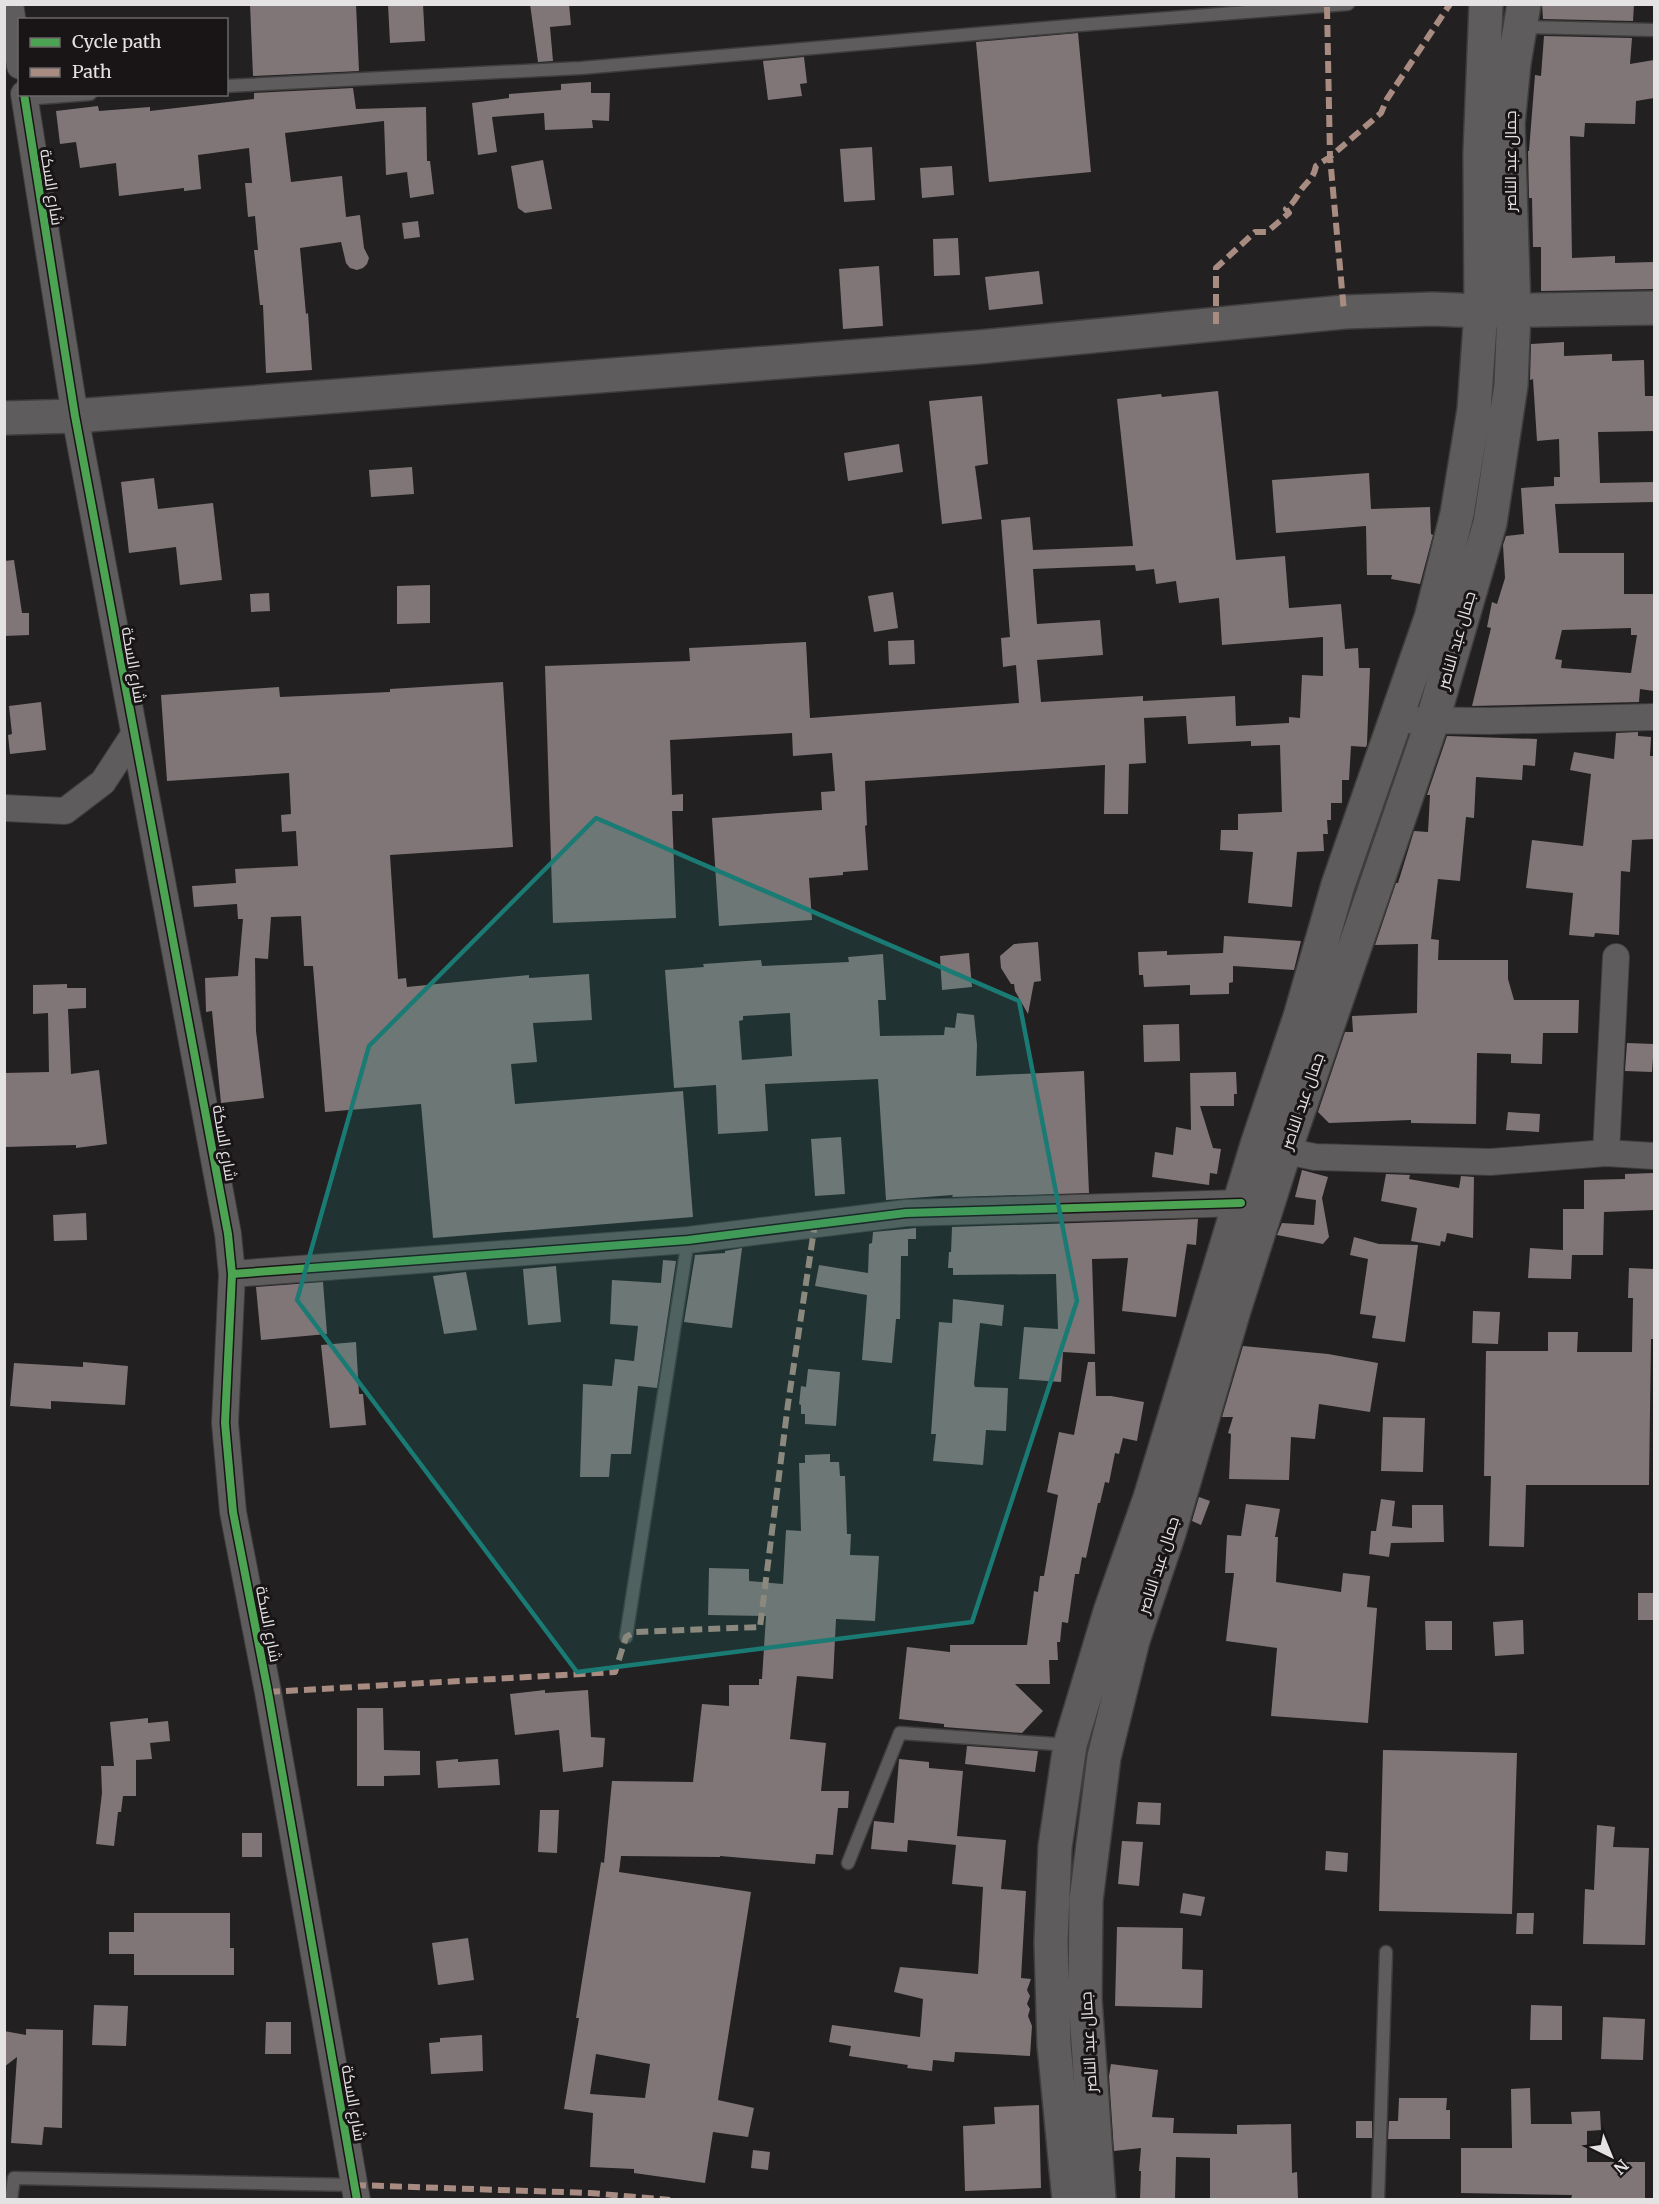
<svg xmlns="http://www.w3.org/2000/svg" width="1659" height="2204" font-family="Merriweather,Cairo,serif">
	<style>
		.building { fill: #817677; fill-rule: evenodd }
		.lines { fill: none; stroke-linecap: round; stroke-linejoin: round }
		.lane-casing { stroke: #3f3d3d; stroke-width: 15 }
		.street-casing { stroke: #3f3d3d; stroke-width: 28 }
		.secondary-casing { stroke: #3f3d3d; stroke-width: 36 }
		.lane { stroke: #5e5c5c; stroke-width: 12 }
		.street { stroke: #5e5c5c; stroke-width: 26 }
		.secondary { stroke: #5e5c5c; stroke-width: 33 }
		.quiet { stroke: #a88b81; stroke-width: 6; stroke-dasharray: 12 6; stroke-linecap: butt }
		.cycleway-casing { stroke: #191517; stroke-width: 11 }
		.cycleway { stroke: #4ca352; stroke-width: 8 }
		.marked { fill: #1a7b74; fill-opacity: 0.2; stroke: #1a7b74; stroke-width: 4.5; stroke-linejoin: round }
		.labels { text-anchor: middle; stroke-width: 6; stroke-linejoin: round; paint-order: stroke }
		.street-label { font-size: 16px; fill: #e5e2e3; stroke: #191517 }
	</style>
	<rect width="100%" height="100%" fill="#222021"/>
	<!-- building -->
	<path class="building" d="M250 4H356L359 71 253 76Z
		M388 4H423L425 41 390 43Z
		M530 4H569L571 25 550 27 553 61 538 62Z
		M1542 4H1634L1633 21 1543 19Z
		M1078 33 1091 172 989 182 976 42Z
		M1544 36 1632 38 1630 64 1654 60V98L1636 101 1635 124 1585 123 1584 137 1570 136 1572 258 1615 256V263L1654 262V289L1541 291V247H1533L1532 198H1529L1528 151H1529L1535 75 1541 76Z
		M804 57 807 83 800 84 802 96 768 100 763 61Z
		M591 82V93H610L609 121 592 120 593 128 545 130 544 113 492 117 497 152 478 155 472 103 509 98V94L561 90V84Z
		M353 88 356 109 426 107 427 161H430L434 194 410 198 407 172 386 175 384 121 285 133 291 182 342 176 346 217 360 215 364 248 369 258 367 264 363 268 357 270 350 268 346 263 341 242 300 248 306 314 308 313 312 370 266 373 263 305H260L254 250H258L255 216 248 217 245 183H252L249 148 198 155 201 189 184 191V188L119 196 116 163 80 168 76 142 60 144 56 111 98 106 99 111 150 107V111L254 99V93Z
		M872 147 875 200 844 202 840 149Z
		M543 160 552 209 525 213 518 208 511 166Z
		M952 166 954 195 922 198 920 168Z
		M418 221 420 237 404 239 402 223Z
		M958 238 960 275 934 276 933 239Z
		M879 266 883 326 843 329 839 269Z
		M1039 271 1043 304 989 310 985 277Z
		M1564 342V356L1612 354V361L1644 360 1645 396H1654V431L1598 432 1600 483 1654 482V502L1555 504 1559 553H1624V594H1654V691L1640 689 1639 702 1472 706 1491 628 1487 627 1492 602 1497 604 1505 578 1503 545 1506 536 1524 534 1521 488 1554 486V477H1560L1559 439 1537 441 1533 379 1530 380 1531 344ZM1631 628V635H1637L1631 673 1561 668 1562 660 1555 659 1562 630Z
		M1218 391 1236 560 1285 556 1289 608 1341 604 1345 649 1358 648 1359 668H1370L1367 744 1366 747 1351 746 1349 780H1342V803H1331V820H1327L1328 834H1323L1324 851 1297 852 1292 907 1248 903 1253 852 1220 850 1221 830H1238V814L1282 812 1280 745 1251 746V741L1188 744 1186 716 1144 718 1146 763 1129 764 1128 814H1104L1105 765 865 781 867 825 865 826 868 870 843 872V875L809 878 812 920 719 926 712 818 822 810 821 792 835 791 832 753 793 756 792 733 670 740 672 795 683 794V811H672L676 918 553 923 545 666 690 661 689 648 806 642 810 718 1019 703 1016 665 1003 667 1001 638 1010 637 1001 520 1030 517 1033 550 1133 546 1117 399 1161 394 1162 397ZM1135 565 1136 571 1154 569 1156 584 1176 581 1179 603 1219 598 1222 645 1323 637V676L1302 675 1300 718 1289 717V723L1236 726 1235 696 1143 701V696L1041 702 1037 660 1103 655 1100 620 1037 624 1033 569Z
		M982 396 988 464 975 466 982 519 942 524 929 401Z
		M899 444 903 472 848 481 844 453Z
		M412 467 414 494 371 497 369 470Z
		M1369 473 1371 509 1430 507 1431 534 1433 535 1420 584 1391 579 1392 575H1367L1366 526 1276 533 1272 480Z
		M154 478 158 509 213 503 222 580 180 585 176 547 129 553 121 482Z
		M14 560 22 613H29V635L4 636V561Z
		M430 585V623L397 624V586Z
		M893 592 898 628 874 632 868 596Z
		M269 593 270 611 251 612 250 594Z
		M914 640 915 664 889 665 888 641Z
		M503 682 513 847 390 855 398 979 406 978 407 987 529 975V978L589 974 592 1020 533 1023 537 1062 511 1064 515 1104 683 1091 693 1217 433 1238 421 1104 325 1112 313 966H304L301 916 271 917 268 959 255 958 256 1031 264 1098 221 1103 212 1011 206 1012 205 978 238 976 243 919H238L237 904 194 907 192 886 236 883 235 869 298 866 296 831 282 832 281 815 291 814 289 773 167 781 161 695 279 687 280 697 390 692V689Z
		M41 702 46 750 10 754 8 735 12 734 9 706Z
		M1638 732V736L1651 737 1650 756H1654V839L1632 840 1630 872 1621 871 1619 935 1595 933 1594 937 1569 935 1573 893 1526 888 1532 840 1583 846 1591 774 1570 770 1574 752 1614 759 1616 733Z
		M1447 736 1537 739 1535 766 1523 765 1522 780 1476 777 1474 818 1466 817 1460 881 1438 879 1431 939 1439 940 1438 960H1508V979L1514 1000H1579L1578 1033H1543L1542 1064 1511 1063V1054L1477 1053 1476 1124 1411 1123V1120L1329 1123 1318 1112 1345 1032H1353L1352 1016 1417 1013 1418 944 1375 945 1396 883H1398L1414 831 1428 832 1430 795H1427Z
		M1224 936 1301 941 1294 970 1233 966V982L1229 983V994L1190 995V985L1144 987 1143 975H1139L1138 952 1167 951V955L1223 953Z
		M1038 942 1041 981 1034 982 1028 1014 1015 991 1014 984H1011L1001 968 1000 956 1014 944Z
		M969 953 972 987 942 990 940 956Z
		M883 954 886 1000H878L880 1036 944 1035 945 1027 955 1028 957 1013 974 1015 977 1045 976 1076 1084 1071 1089 1193 952 1197 953 1195 886 1200 878 1079 765 1084 768 1131 718 1134 716 1085 674 1088 665 970 704 967 703 964 761 960 762 966 849 962 848 957ZM790 1013 792 1056 742 1060 739 1021 743 1020V1016Z
		M67 984V988H86V1008L68 1009 71 1074 99 1070 107 1144 76 1148V1145L4 1147V1073L49 1072 48 1013 33 1014V985Z
		M1179 1024 1180 1061 1144 1062 1143 1025Z
		M1627 1043 1654 1044 1652 1072 1625 1071Z
		M1236 1072 1237 1094H1234V1106H1200L1213 1148 1221 1149 1217 1174 1210 1173 1209 1185 1152 1177 1155 1152 1173 1155 1176 1127 1191 1130 1190 1073Z
		M1508 1112 1540 1114 1539 1132 1506 1130Z
		M841 1137 845 1194 815 1196 811 1139Z
		M1302 1170 1328 1177 1322 1198 1329 1237 1323 1244 1277 1235 1282 1223 1314 1225 1316 1200 1295 1197Z
		M1654 1173V1210L1604 1212 1603 1255H1572L1571 1279 1528 1278 1530 1248 1563 1250V1209H1584V1180L1625 1179V1174Z
		M1386 1174 1410 1175 1409 1179 1459 1188 1461 1176 1474 1177 1473 1238 1447 1233 1445 1242 1441 1241 1440 1246 1411 1241 1417 1208 1381 1201Z
		M86 1213 87 1240 54 1241 53 1215Z
		M1198 1219 1196 1245 1187 1244 1176 1317 1122 1311 1128 1258 1092 1259 1095 1354 1063 1352 1061 1382 1019 1379 1024 1327 1058 1329 1056 1274 953 1275V1268H948L949 1252H951L952 1227Z
		M916 1228V1239H908V1256H901L900 1319H896L892 1363 862 1360 867 1295 815 1286 819 1265 868 1273 869 1244 872 1243 873 1232Z
		M1354 1237 1379 1244 1418 1245 1405 1342 1372 1338 1376 1316 1360 1314 1368 1259 1350 1255Z
		M742 1248 732 1328 684 1322 695 1255 725 1253V1251Z
		M663 1260 676 1261 657 1388 638 1386 631 1454H611L609 1477H580L583 1384 612 1386 615 1359 634 1361 638 1326 610 1324 612 1280 661 1283Z
		M556 1266 561 1322 528 1325 523 1269Z
		M1629 1268 1654 1269V1339H1651L1649 1485H1526L1524 1547 1489 1546 1491 1476H1484L1486 1351H1548V1332H1578L1577 1352H1632L1633 1298H1628Z
		M466 1272 477 1330 444 1334 433 1276Z
		M323 1282 327 1334 261 1340 256 1287Z
		M953 1299 1004 1305 1002 1326 980 1323 974 1384 975 1387 1008 1388 1006 1431 986 1430 983 1465 933 1461 936 1434H931L939 1322 952 1323Z
		M1473 1311 1500 1312 1498 1344 1472 1343Z
		M356 1342 359 1394H363L366 1425 330 1428 321 1345Z
		M1243 1346 1328 1354 1378 1363 1370 1412 1319 1404 1315 1439 1291 1437 1289 1480 1229 1479 1231 1434 1228 1433 1233 1417H1222Z
		M83 1362 128 1366 125 1405 51 1401V1409L10 1406 14 1363 83 1367Z
		M1088 1362H1095L1096 1396H1111L1144 1402 1137 1441 1123 1438 1119 1454 1115 1453 1109 1483 1105 1482 1100 1503H1098L1086 1558 1082 1557 1079 1574H1075L1068 1623 1062 1622 1060 1642H1057L1058 1660H1049L1050 1684H1015L1043 1711 1022 1733 944 1727V1724L899 1719 907 1647 950 1652V1645H1027L1034 1591 1038 1592 1040 1576H1044L1058 1495 1047 1492 1059 1432 1074 1435Z
		M808 1369 840 1372 836 1426 805 1424V1414H801V1405L799 1404 801 1386 806 1387Z
		M1383 1417 1425 1418 1423 1472 1381 1471Z
		M830 1454V1462H839L840 1476H845L847 1534H851L850 1555 879 1556 875 1621 836 1619 833 1679 797 1676 790 1739 826 1743 821 1791H849L848 1808H838L833 1855 816 1854 815 1864 720 1856V1857L621 1856 619 1872 751 1892 718 2100 754 2108 748 2137 713 2132 705 2183 634 2173V2169L590 2167 593 2113 564 2109 579 2018H576L601 1862 604 1863 612 1781 693 1782 702 1704 729 1706V1685H759V1679H762L766 1616 708 1615 709 1568 749 1569V1581L783 1584 786 1530 801 1531 799 1463H805V1455ZM596 2054 650 2064 645 2098 590 2094Z
		M1199 1497 1210 1501 1201 1525 1192 1521Z
		M1381 1499 1395 1501 1392 1526 1412 1528V1505H1443L1444 1542 1391 1543 1389 1557 1369 1554 1371 1531H1376Z
		M1246 1504 1280 1509 1275 1537H1278L1276 1582 1341 1592 1343 1573 1370 1576 1367 1607 1377 1608 1368 1723 1271 1716 1277 1648 1226 1641 1234 1573H1225L1227 1535 1241 1536Z
		M1638 1593H1654V1620H1638Z
		M1523 1620 1524 1654 1495 1656 1493 1622Z
		M1425 1621H1452V1650H1426Z
		M545 1690V1693L588 1690 591 1737 605 1738 603 1767 563 1772 559 1730 515 1735 510 1694Z
		M357 1708H383L384 1750 420 1751V1775L384 1776V1786H357Z
		M148 1718V1723L168 1721 170 1741 150 1743 152 1759 136 1760V1796H123L121 1812H118L114 1846 96 1844 102 1793 101 1766H114L110 1722Z
		M967 1746 1038 1751 1035 1772 965 1764Z
		M1383 1750 1517 1753 1512 1914 1379 1911Z
		M458 1759V1762L498 1759 500 1785 438 1788 436 1761Z
		M899 1759 929 1762V1768L963 1771 957 1836 1006 1840 1001 1889 1026 1891 1021 1978 1031 1979 1027 1990 1030 1996 1027 2004 1030 2009 1028 2016 1032 2026 1030 2056 955 2052 954 2062 933 2060 932 2071 907 2068 908 2065 849 2056 851 2046 829 2042 832 2025 920 2037 923 1999 894 1992 900 1967 978 1974 983 1887 952 1884 956 1845 908 1840 907 1852 871 1849 874 1821 894 1823Z
		M1138 1802 1161 1803 1160 1825 1136 1824Z
		M540 1810H559L557 1853 538 1852Z
		M1597 1825 1615 1827 1613 1847 1649 1848 1645 1945 1583 1944 1585 1889 1594 1890Z
		M242 1833H262V1857H242Z
		M1122 1841 1143 1842 1139 1886 1118 1884Z
		M1326 1851 1348 1853 1347 1872 1325 1870Z
		M1183 1893 1205 1897 1201 1916 1180 1913Z
		M134 1913H230V1948H234V1975H134V1954H109V1932H134Z
		M1517 1913H1534L1533 1934H1516Z
		M1117 1927 1183 1928 1182 1969 1203 1970 1202 2008 1115 2006Z
		M468 1938 474 1980 438 1985 432 1943Z
		M94 2005 128 2006 126 2046 92 2045Z
		M1531 2005 1562 2006V2040H1530Z
		M1603 2017 1645 2019 1643 2060 1601 2059Z
		M266 2022H291V2054H265Z
		M26 2029 63 2030 62 2128 44 2127 42 2145 11 2143 17 2057 4 2067V2031L26 2035Z
		M482 2035 483 2071 431 2074 429 2043 440 2042V2038Z
		M1111 2064 1158 2070 1152 2117 1174 2118 1173 2133 1237 2134V2125L1291 2124 1292 2173 1297 2172 1298 2199H1210V2158L1176 2157 1175 2199H1140L1141 2171H1139L1141 2148 1114 2151 1109 2076Z
		M1530 2088 1531 2124H1572L1571 2112 1600 2111 1601 2130 1587 2131V2162H1645V2199H1571L1572 2195 1461 2193V2148H1512L1511 2089Z
		M1399 2098H1447L1446 2110H1450V2139H1388L1389 2121H1398Z
		M1039 2105 1041 2188 965 2191 963 2126 995 2124 994 2107Z
		M1356 2121H1372V2138H1356Z
		M753 2150 770 2152 768 2170 751 2168Z"/>
	<g class="lines">
		<defs>
			<path id="lane" d="M1521 27 1654 30
				M226 86 581 68 1080 25 1348 4
				M25 99 90 94
				M626 1637 688 1240
				M848 1863 900 1733 1070 1745
				M11 2200 14 2178 354 2185
				M1378 2200 1386 1952"/>
			<path id="street" d="M10 4 20 66
				M24 94 75 416 228 1234 232 1274 225 1423 233 1512 268 1692 357 2200
				M1394 720 1489 721 1654 717
				M4 808 65 811 103 782 133 736
				M1266 1147 1315 1157 1490 1162 1606 1153 1654 1156
				M1606 1153 1616 957
				M232 1274 688 1240 906 1213 1241 1203"/>
			<path id="secondary" d="M4 418 75 416 979 347 1344 312 1433 309 1481 311 1654 308
				M1069 2200 1054 2045 1051 1942 1055 1847 1070 1745 1110 1612 1150 1498 1257 1145 1300 1017 1338 885 1431 618 1457 514 1474 410 1481 311 1480 153 1486 4
				M1099 2200 1085 1999 1086 1900 1104 1757 1133 1640 1169 1533 1234 1310 1285 1150 1432 722 1490 523 1511 385 1514 311 1508 124 1514 63 1524 4"/>
		</defs>
		<!-- lane casing -->
		<use href="#lane" class="lane-casing"/>
		<!-- street casing -->
		<use href="#street" class="street-casing"/>
		<!-- secondary casing -->
		<use href="#secondary" class="secondary-casing"/>
		<!-- lane -->
		<use href="#lane" class="lane"/>
		<!-- street -->
		<use href="#street" class="street"/>
		<!-- secondary -->
		<use href="#secondary" class="secondary"/>
		<!-- quiet -->
		<path class="quiet" d="M1327 7 1330 157 1344 312
			M1216 324V268L1255 232H1267L1289 213 1286 209C1294 203 1296 198 1301 190 1308 180 1313 180 1316 166L1330 157 1381 113 1387 99 1450 4
			M268 1692 615 1672 626 1637 634 1632 760 1627 788 1404 815 1223
			M354 2185 590 2193 670 2200"/>
		<defs>
			<path id="cycleway" d="M24 94 75 416 228 1234 232 1274 225 1423 233 1512 268 1692 357 2200
				M232 1274 688 1240 906 1213 1241 1203"/>
		</defs>
		<!-- cycleway casing -->
		<use href="#cycleway" class="cycleway-casing"/>
		<!-- cycleway -->
		<use href="#cycleway" class="cycleway"/>
	</g>
	<!-- marked area -->
	<path class="marked" d="M596 818 1019 1001 1077 1301 972 1622 577 1672 297 1300 369 1046Z"/>
	<g class="labels">
		<!-- street labels -->
		<g class="street-label">
			<text transform="translate(1510 161) rotate(-90)" y="6">جمال عبد الناصر</text>
			<text transform="translate(52 187) rotate(81)" y="6">شارع السكة</text>
			<text transform="translate(1456 640) rotate(-74)" y="6">جمال عبد الناصر</text>
			<text transform="translate(134 665) rotate(80)" y="6">شارع السكة</text>
			<text transform="translate(1302 1101) rotate(-71)" y="6">جمال عبد الناصر</text>
			<text transform="translate(225 1143) rotate(80)" y="6">شارع السكة</text>
			<text transform="translate(1158 1565) rotate(-72)" y="6">جمال عبد الناصر</text>
			<text transform="translate(269 1624) rotate(79)" y="6">شارع السكة</text>
			<text transform="translate(1088 2042) rotate(-93)" y="6">جمال عبد الناصر</text>
			<text transform="translate(354 2103) rotate(80)" y="6">شارع السكة</text>
		</g>
	</g>
	<!-- border -->
	<rect width="1659" height="2204" fill="none" stroke="#e5e2e3" stroke-width="12"/>
	<!-- legend -->
	<rect x="18" y="18" width="210" height="78" fill="#191517" stroke="#6b6769" stroke-width="1.5"/>
	<rect x="30" y="38" width="30" height="9" fill="#4ca352" stroke="#6b6769" stroke-width="1.5"/>
	<text x="72" y="48" font-size="18" fill="#e5e2e3">Cycle path</text>
	<rect x="30" y="68" width="30" height="9" fill="#a88b81" stroke="#6b6769" stroke-width="1.5"/>
	<text x="72" y="78" font-size="18" fill="#e5e2e3">Path</text>
	<!-- north arrow -->
	<g transform="translate(1611 2156) rotate(137)" stroke="#191517" stroke-width="4.5" paint-order="stroke">
	<path d="M0-4.5L10 22L0 15L-10 22Z" fill="#e5e2e3"/>
	<text y="-9" font-size="16" font-weight="bold" text-anchor="middle" fill="#e5e2e3">N</text>
	</g>
</svg>
